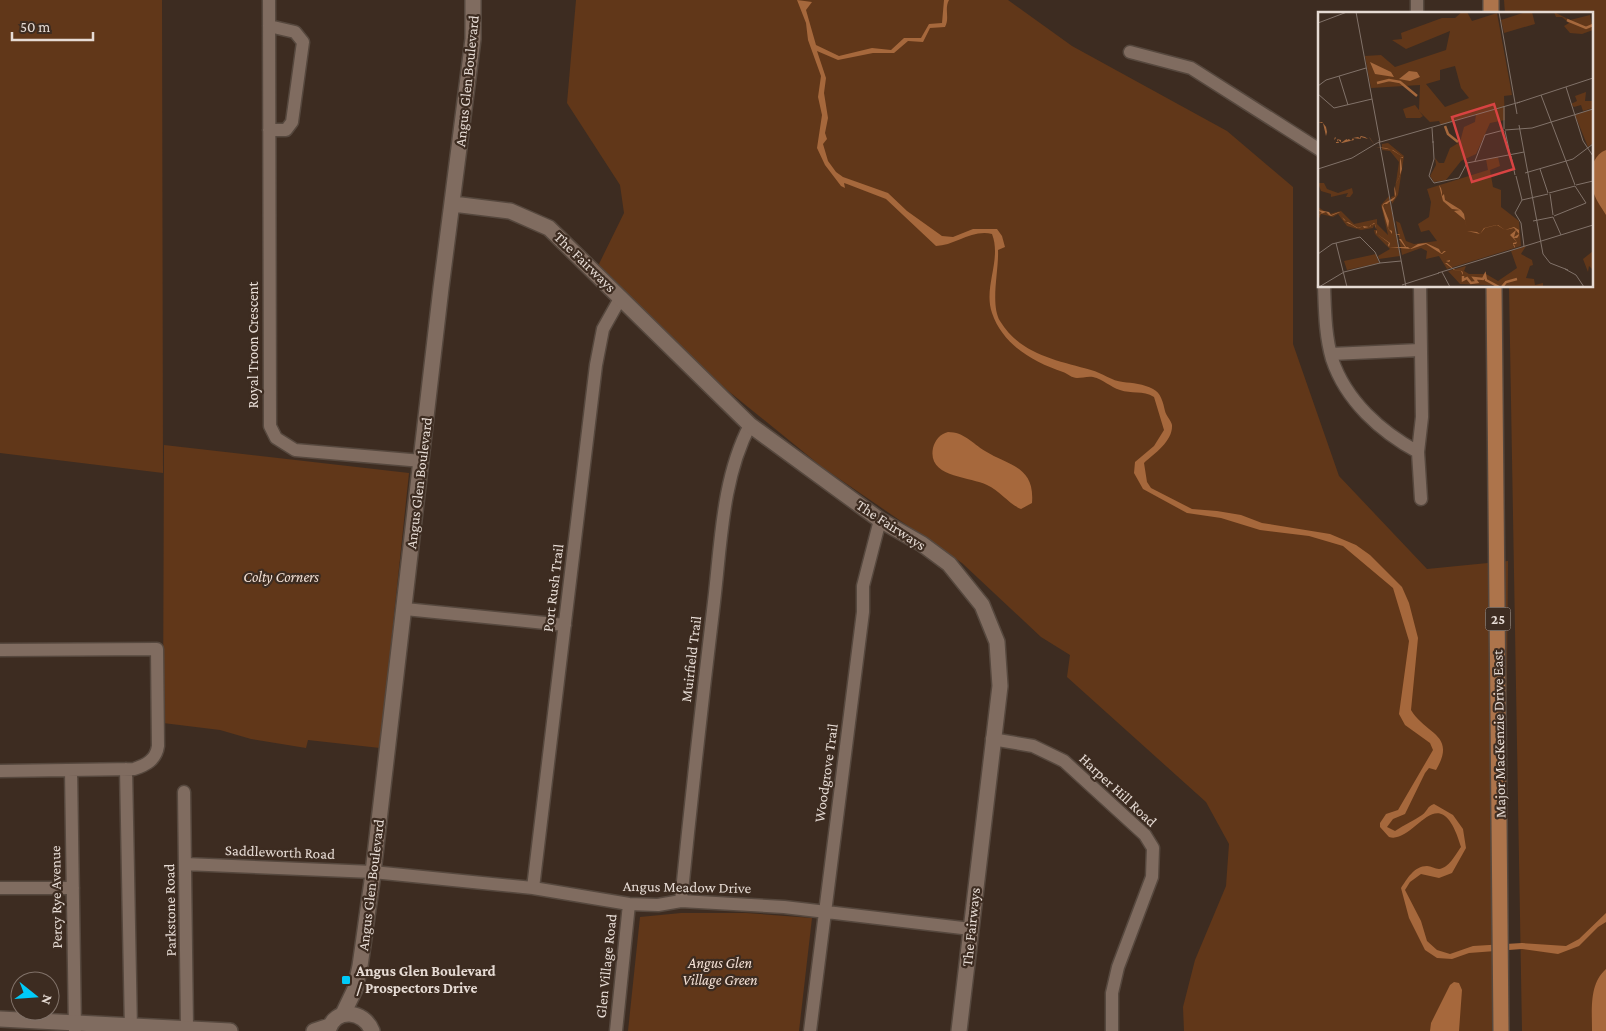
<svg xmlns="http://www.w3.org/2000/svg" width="1606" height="1031" font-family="'Crimson Pro',serif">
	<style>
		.green { fill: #613719 }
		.water { fill: #a6683c }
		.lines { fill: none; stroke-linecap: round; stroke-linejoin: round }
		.minor-casing { stroke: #56483e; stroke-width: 15 }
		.tertiary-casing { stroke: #56483e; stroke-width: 18 }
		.primary-casing { stroke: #56483e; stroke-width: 18 }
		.minor { stroke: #806c60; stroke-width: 12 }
		.tertiary { stroke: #806c60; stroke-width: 15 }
		.primary { stroke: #ad744b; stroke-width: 15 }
		.poi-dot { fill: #00cbf9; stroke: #3d2c21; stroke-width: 2 }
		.labels { text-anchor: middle; stroke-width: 4.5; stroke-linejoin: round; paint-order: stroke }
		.shield { fill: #3d2c21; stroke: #b3a69e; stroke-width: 1 }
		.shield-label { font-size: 14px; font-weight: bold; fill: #e6dbd4 }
		.street-label { font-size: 15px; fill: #e6dbd4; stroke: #3d2c21 }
		.park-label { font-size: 15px; font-style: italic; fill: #f3e0d5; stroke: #3d2c21 }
		.poi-label { font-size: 15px; font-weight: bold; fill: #e6dbd4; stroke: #3d2c21; text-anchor: start }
		.inset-river { fill: none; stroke: #a6683c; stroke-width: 2.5 }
		.inset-road { fill: none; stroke: #817269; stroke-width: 1 }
		.view { fill: #d84342; fill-opacity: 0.15; stroke: #d84342; stroke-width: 2.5 }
		.inset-edge { fill: none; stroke: #e6dbd4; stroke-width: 2.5 }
	</style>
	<rect width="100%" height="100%" fill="#3d2c21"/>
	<!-- green -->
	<path class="green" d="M0 0H162L163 473 0 453Z
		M576 0H1008L1072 46 1227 131 1293 187V344L1339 476 1427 569 1508 561 1504 1031H1184L1183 1007 1195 960 1226 886 1229 844 1206 802 1067 677 1070 655 1041 637 962 563 822 467 711 377 598 266 624 213 620 185 567 103Z
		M1504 0H1606V1031H1522L1509 286H1592V14H1505Z
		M164 445 409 473 380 748 308 740 306 748 251 739 220 730 163 723Z
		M681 913H746L812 918 799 1031H628L640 917Z"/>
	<!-- water -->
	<path class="water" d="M797 0 812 2 806 10 816 45 839 56 872 48 891 50 904 38H921L929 24 942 23 944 0H949C944 9 950 18 945 27L930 28 923 42 908 41 894 53H873L838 60 817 51 826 78 824 93 828 118 825 133 827 139 823 144 828 161 836 172 843 177 888 193 907 211 942 236 953 237 973 229H997L1002 236 1005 247 998 250C999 271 990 304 1000 321 1021 355 1056 360 1091 370 1102 373 1112 381 1123 382 1132 383 1144 384 1153 389 1161 393 1163 402 1165 411 1166 416 1171 420 1172 425 1173 441 1155 453 1144 463L1147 482 1151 488 1192 509 1217 511 1241 515 1262 523 1330 534 1356 545 1370 555 1402 587 1409 603 1418 638 1411 710C1426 735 1457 734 1436 770L1429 768 1425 773 1405 814 1393 819 1387 827 1395 831C1404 825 1413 821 1422 815 1427 812 1427 806 1434 804L1453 815 1463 829 1466 848 1452 873 1439 878 1421 874 1410 882 1405 890 1421 921 1427 941 1437 950 1450 954 1473 946 1522 943 1566 946 1579 939 1606 913V922L1598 927 1579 946 1558 954 1522 949 1469 953 1452 959 1437 958 1425 950 1409 918 1401 888C1407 879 1414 866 1427 866 1431 866 1435 869 1439 869 1449 868 1455 855 1461 847 1439 773 1415 845 1389 837L1380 827V823L1386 814 1398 810 1433 750 1430 743 1405 725 1399 714 1409 641 1393 588 1343 546 1309 536 1260 530 1221 518 1187 513 1143 489 1134 473 1135 462 1154 446 1164 430 1154 397C1143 390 1131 394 1120 390 1110 387 1103 379 1093 377 1088 376 1082 378 1077 378 1072 378 1068 374 1063 372 1033 362 1003 345 992 313 983 287 1002 260 992 234 972 229 954 246 936 246L886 199 847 184 844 183 845 188 841 186 825 165 817 148 822 115 818 97 821 76 808 40 806 23Z
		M1606 150V215C1602 208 1597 202 1594 194 1587 180 1590 156 1606 150Z
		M948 432C964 432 972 443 985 451 1009 466 1035 466 1032 503L1021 509C1009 504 1000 491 987 485 970 476 927 478 933 448 935 440 940 434 948 432Z
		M1606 969V1031H1592C1592 1009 1589 984 1606 969Z
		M1454 982 1459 983 1462 990 1459 1031H1430L1431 1023 1450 985Z"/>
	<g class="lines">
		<defs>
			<path id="minor" d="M269 0 270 426 276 438 295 450 422 461
				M1417 0V14
				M1130 52 1191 68 1320 150
				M269 130H286L292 122 303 42 295 32 269 26
				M1324 286C1325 310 1325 335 1332 359 1346 401 1381 432 1418 452
				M1420 286 1422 417 1418 452 1421 499
				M1331 354 1420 350
				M405 609 565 625
				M0 650 157 649 158 746C156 760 146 765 134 769L0 771
				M992 739 1033 746 1064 761 1145 835 1153 848 1152 877 1118 967 1112 993V1031
				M126 769 131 1031
				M71 770 75 1031
				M184 792 187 1029
				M185 864 373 872 533 888 629 904 658 905 681 901 784 907 971 929
				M0 888H73
				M533 888 596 365 603 329 621 297
				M681 901C691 801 702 702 714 602 721 543 722 478 750 425
				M616 1031 629 904
				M810 1031 863 612V586L880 520"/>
			<path id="tertiary" d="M453 204 510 211 549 228 750 425 880 520 922 544 949 564 982 605 997 642 1000 686 959 1031
				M343 1014 355 989 360 966 372 881 441 288 473 39V0
				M0 1019 230 1031
				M314 1031 329 1026
				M328 1031C335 1007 364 1010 372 1031"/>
			<path id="primary" d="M1491 0V14
				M1494 286 1501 1031"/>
		</defs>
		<!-- minor casing -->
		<use href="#minor" class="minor-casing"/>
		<!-- tertiary casing -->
		<use href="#tertiary" class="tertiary-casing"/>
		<!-- primary casing -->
		<use href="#primary" class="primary-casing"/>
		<!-- minor -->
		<use href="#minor" class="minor"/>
		<!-- tertiary -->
		<use href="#tertiary" class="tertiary"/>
		<!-- primary -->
		<use href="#primary" class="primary"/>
	</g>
	<!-- markers -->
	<rect class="poi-dot" x="341" y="975" width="10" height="10" rx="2.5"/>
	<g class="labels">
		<!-- shield labels -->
		<rect class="shield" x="1485.5" y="607.5" width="25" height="23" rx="4"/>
		<g class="shield-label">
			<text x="1498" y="624">25</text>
		</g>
		<!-- street labels -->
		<g class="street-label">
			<text transform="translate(467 81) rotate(-84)" y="5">Angus Glen Boulevard</text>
			<text transform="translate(585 262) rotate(44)" y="5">The Fairways</text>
			<text transform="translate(253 345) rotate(-90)" y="5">Royal Troon Crescent</text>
			<text transform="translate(419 483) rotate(-83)" y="5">Angus Glen Boulevard</text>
			<text transform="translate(891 525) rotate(33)" y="5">The Fairways</text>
			<text transform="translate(553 588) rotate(-83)" y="5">Port Rush Trail</text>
			<text transform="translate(691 659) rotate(-83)" y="5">Muirfield Trail</text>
			<text transform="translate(1499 734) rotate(-91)" y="5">Major MacKenzie Drive East</text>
			<text transform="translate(826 773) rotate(-82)" y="5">Woodgrove Trail</text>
			<text transform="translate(1118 790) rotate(43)" y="5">Harper Hill Road</text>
			<text transform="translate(280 852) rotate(2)" y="5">Saddleworth Road</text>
			<text transform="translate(371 885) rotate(-83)" y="5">Angus Glen Boulevard</text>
			<text transform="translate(687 887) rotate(1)" y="5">Angus Meadow Drive</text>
			<text transform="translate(56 897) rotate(-91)" y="5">Percy Rye Avenue</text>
			<text transform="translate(170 910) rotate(-91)" y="5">Parkstone Road</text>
			<text transform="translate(971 927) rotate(-84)" y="5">The Fairways</text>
			<text transform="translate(606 966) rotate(-84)" y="5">Glen Village Road</text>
		</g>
		<!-- park labels -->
		<g class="park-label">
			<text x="281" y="582">Colty Corners</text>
			<text x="720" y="968">Angus Glen<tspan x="720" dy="17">Village Green</tspan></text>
		</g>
		<!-- poi labels -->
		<g class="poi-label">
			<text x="356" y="976">Angus Glen Boulevard<tspan x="356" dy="17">/ Prospectors Drive</tspan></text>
		</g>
	</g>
	<!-- overview -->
	<g transform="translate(1318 12)">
		<rect width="275" height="275" fill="#3d2c21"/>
		<path d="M144 0H149L154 9 179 1 194 83 186 84 187 108 172 111 158 142 143 149 128 168 116 170 112 164 118 153 117 146 121 151H126L132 136 142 130 146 115 157 110 158 102 123 113 121 109 112 110 101 99 105 104 102 106H88L85 97 97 93 101 98 102 73 53 76 47 44 63 43 77 55 128 38 132 19 88 37 74 28 84 27 83 21 124 6H137ZM137 54 143 76 151 86 127 95 108 72 122 68V58ZM208 0H214L217 12 186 21 183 8ZM236 0 252 8 272 3 275 18 264 22 252 21 246 14 251 11 244 5H238ZM268 80 267 89H274L275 96 265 99 263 93 256 95 253 92 259 89 257 84ZM274 97 275 131 270 135 257 103ZM70 131 86 144 80 183 74 192 73 185 76 184 81 150 72 139 64 138V132ZM180 145 182 154 172 158 175 175 183 178V195L201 209 203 234 129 257 121 244 108 247 109 239 103 236 84 243 78 209 82 211 88 229 96 232 119 229 111 218 103 220 100 212 111 205 113 190 109 177 170 158 168 147ZM0 171H6L9 177 20 181 34 176 35 181 32 185H28L30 181 13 185V182L3 179ZM71 184 82 244 61 247 60 244 72 237 57 222 56 218H59L56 213 55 216 43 218 29 214 20 202 15 205 3 202 0 209V195L11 202 23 199 36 212 59 207V212L70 223 63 193ZM208 234 203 242 214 248 215 253 212 254 208 266 216 267 217 273 225 271V275L142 272 130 259 148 254 146 259 151 262H168L180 269 199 256 193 239ZM275 239V258L271 254 270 260 265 247ZM58 242 61 251 29 258 26 249Z" fill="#613719" fill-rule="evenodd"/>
		<path d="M52 50 73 60 76 65 57 62ZM91 59 99 60 102 65 92 69 81 67ZM0 111 4 110 5 111 8 115 9 120 8 124 17 125 18 126 16 128 18 131V130H21L19 129V127L23 128V131L27 128 29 127V128L31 127 33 129 35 126 40 125 43 127 42 125 43 124 47 125 50 127 51 125 52 126 58 135 68 136 74 138 85 145V146H82L83 149 84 157 81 166 76 174 77 177 78 182 77 186 74 189 71 190 69 192H66L65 194 71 209 70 217 74 219V222L77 223 81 222 82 223V224L81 225V227H83L88 235H90L92 237 100 232 108 231 121 237 123 241H124L126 239H128L132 248V249L131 250 128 249 127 251H129L137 258 144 259 145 261V263L143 259 136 258 127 251 128 249 132 248 128 239 124 242 122 241 108 232 93 237 71 235 70 233 71 231 59 222 58 220 59 218 58 217 57 214V211L56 212 53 213V214L51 215 46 216 45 214 41 216H39L34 213 32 212H31L30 211 28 210V209L26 208 24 205 22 200 20 201 13 204 11 203 8 200 0 203 4 201 0 198 11 200 13 203 21 200H22L24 205 28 209V210H30L40 216 45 214 51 215 53 213 56 211H57V212L58 217 59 218V222L72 231 71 235H87L81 227V225L82 223H77L74 222 70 216 64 195 65 192 77 185 76 174 82 164V146L85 145 75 138 58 135 51 125 50 127 43 125V127L35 126 36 128 24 131 19 127 21 131H18L16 128 17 125 8 124 5 111ZM124 170 121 173 123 176 124 180V184L126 182 127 188 143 198 146 202 149 219 159 220 162 222 166 216 178 213H180L187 218 196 215 201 218V223L200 225 199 226H196L199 230 198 232H195L197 234 196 236V234L195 233V231L199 230 192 223 198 218 196 225 201 222 196 216 187 218 179 213 167 216 162 222 149 219 147 208 136 199 142 198 134 197 125 189 121 173Z" fill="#a6683c"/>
		<path class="inset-river" d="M249 8 268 16 275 13M59 71 71 68 82 70 99 84M127 114 130 122 140 130M145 264V268L149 266 153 271 159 270 156 266 165 267 167 263 168 268 181 275M184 275 188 270 199 267"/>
		<path class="inset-road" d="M38 0 62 130M181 0 199 102M0 11 29 0M21 64 30 93M0 74 8 68 48 56M248 75 265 129 275 144M0 82 16 96 54 87M223 83 257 173M199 91 275 66M186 94V117M201 113 225 242 232 251 250 258M114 116 115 131M187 118 214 116 275 97M187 119 192 142M61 128 88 275M115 129 116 147 111 164 116 171 141 166 149 151 206 140M193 144 197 163M157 149 167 123 186 118M0 157 34 146 59 131 202 90M222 157 230 181M207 161 255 147 275 132M198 164 204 188 197 201 203 211 206 234M258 173 275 169M257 174 268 191M231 181 257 174M232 182 235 203M204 188 230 182M236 204 268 191M235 205 243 223M215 209 235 205M18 231 29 275M0 242 14 232 42 225 57 240 62 251M247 257 258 263 266 275M124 260 132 275M120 261 275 213M84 273 121 261M1 275 26 260 62 251 83 249"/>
		<path class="view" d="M176 92 196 157 154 170 134 105Z"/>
		<rect width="275" height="275" class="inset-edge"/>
	</g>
	<!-- north arrow -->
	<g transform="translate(35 996) rotate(107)"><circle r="24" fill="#3d2c21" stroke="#817269"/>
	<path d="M0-4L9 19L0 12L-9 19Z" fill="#00cbf9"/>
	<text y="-8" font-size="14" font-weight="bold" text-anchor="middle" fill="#e6dbd4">N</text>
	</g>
	<!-- scale -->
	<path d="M12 32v8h81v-8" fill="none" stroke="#e6dbd4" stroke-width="2.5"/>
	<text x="20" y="32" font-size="15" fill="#e6dbd4" stroke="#3d2c21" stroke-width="4" paint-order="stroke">50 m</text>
</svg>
